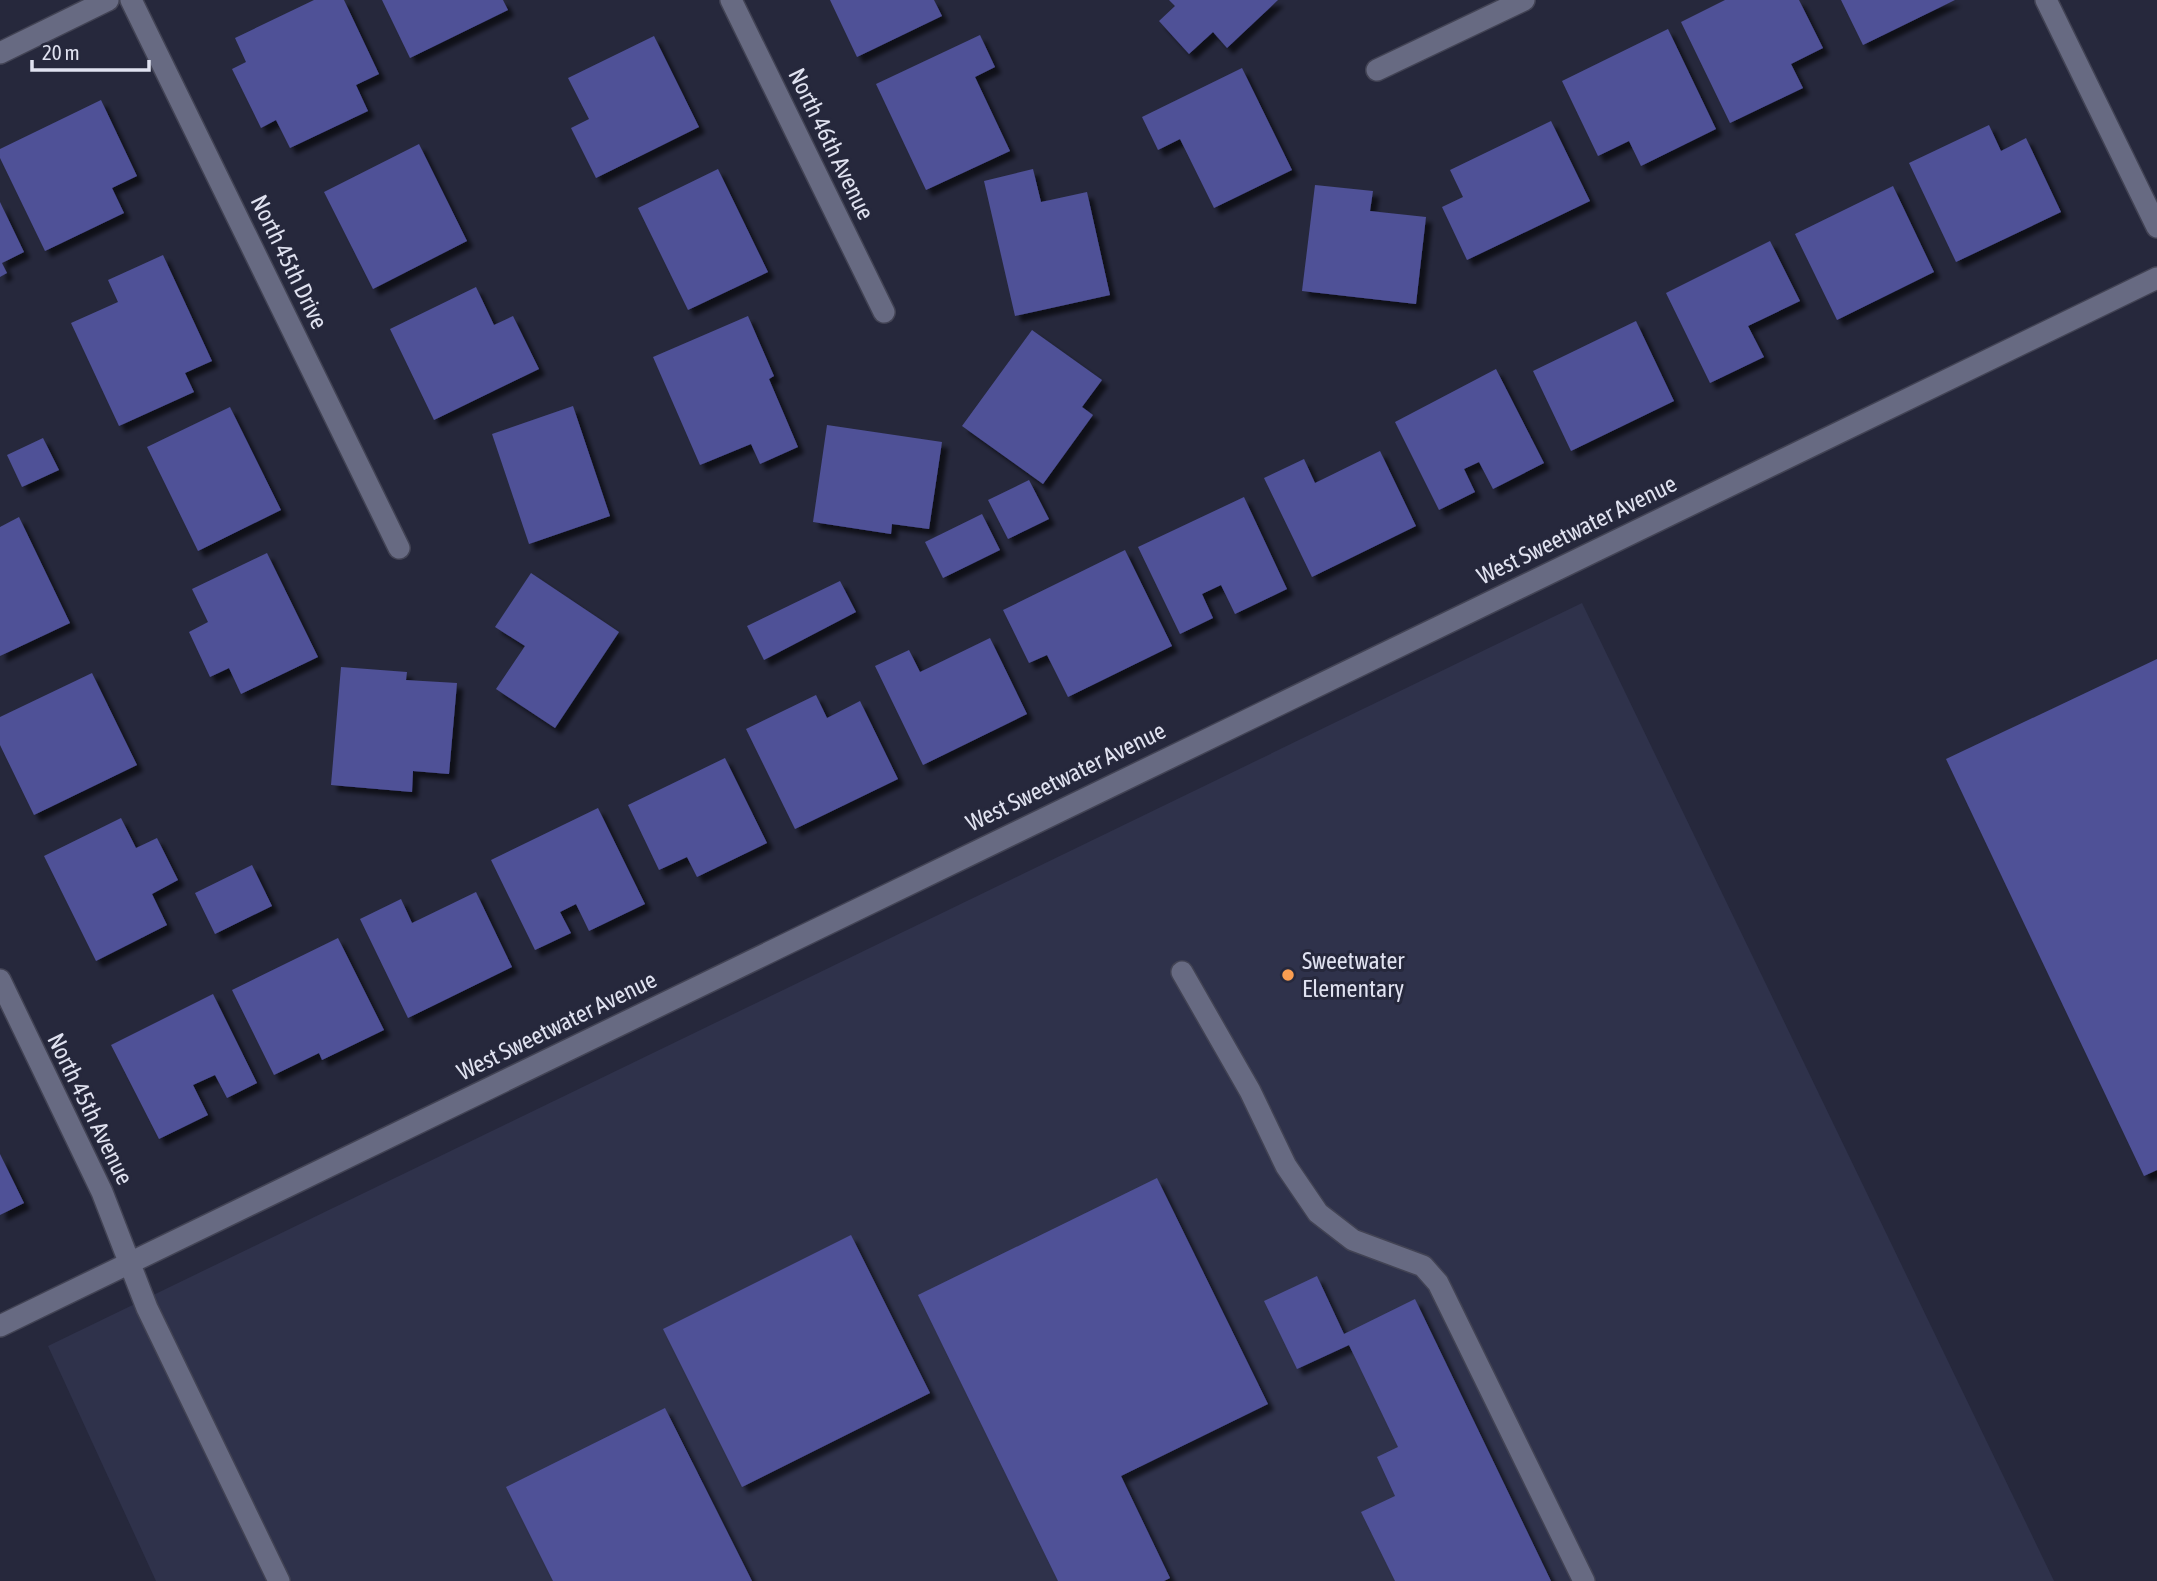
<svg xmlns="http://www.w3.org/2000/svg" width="2157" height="1581" font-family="'Asap Condensed',sans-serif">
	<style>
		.built { fill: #2f324b }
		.building { fill: #4f5197; filter: url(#shadow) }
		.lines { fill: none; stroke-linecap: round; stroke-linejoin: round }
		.minor-casing { stroke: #424354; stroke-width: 24 }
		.minor { stroke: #676a82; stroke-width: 21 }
		.poi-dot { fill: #fb9e51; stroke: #26283c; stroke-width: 2.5 }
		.labels { text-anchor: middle; stroke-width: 6; stroke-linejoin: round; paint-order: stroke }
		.street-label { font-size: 24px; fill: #e0e2f0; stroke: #26283c }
		.poi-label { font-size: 24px; fill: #e0e2f0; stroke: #26283c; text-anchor: start }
	</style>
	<defs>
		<filter id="shadow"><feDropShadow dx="6" dy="6" stdDeviation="2" flood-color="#0009"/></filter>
	</defs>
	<rect width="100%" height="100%" fill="#26283c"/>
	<!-- built -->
	<path class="built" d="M1582 603 2054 1581H156L48 1346Z"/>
	<!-- building -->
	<path class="building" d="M314 0H344L379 74 356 85 368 111 290 148 276 120 261 128 232 69 246 62 235 38Z
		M382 0H503L508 10 410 58Z
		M830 0H934L942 16 857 57Z
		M1169 0H1278L1227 48 1213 32 1189 54 1159 21 1175 6Z
		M1725 0H1799L1823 48 1791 64 1803 88 1730 123 1681 22Z
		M1841 0H1955L1863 45Z
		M1668 29 1716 129 1641 166 1629 141 1598 156 1562 81Z
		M980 35 995 67 975 77 1010 151 926 190 876 84Z
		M654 36 699 127 596 178 571 128 589 119 568 78Z
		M1242 68 1292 170 1214 208 1180 139 1158 150 1142 117Z
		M101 100 137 176 112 188 124 213 45 251 0 158V149Z
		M1551 121 1590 201 1467 260 1442 207 1463 197 1450 170Z
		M1989 125 2001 151 2026 138 2061 212 1956 262 1909 163Z
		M419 144 467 241 373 289 324 192Z
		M718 169 768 272 688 310 638 208Z
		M1033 169 1041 202 1087 192 1110 295 1015 316 984 181Z
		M1315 185 1373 191 1370 211 1426 217 1416 304 1302 291Z
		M1893 186 1934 272 1837 320 1795 234Z
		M0 202 24 252 2 263 7 273 0 277Z
		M1770 241 1800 301 1748 326 1764 357 1710 383 1666 293Z
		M163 255 212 361 185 373 194 392 119 426 71 323 118 302 108 280Z
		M476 287 494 325 513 316 539 369 434 420 390 329Z
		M748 316 774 376 769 379 798 447 760 464 751 444 700 465 653 357Z
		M1636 321 1674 401 1571 451 1533 371Z
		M1032 330 1102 380 1082 407 1093 415 1043 484 962 426Z
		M1496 369 1544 463 1493 489 1479 462 1464 469 1475 492 1439 510 1395 422Z
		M573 406 610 516 529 544 492 434Z
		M230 407 281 510 198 551 147 447Z
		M827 425 942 442 929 529 892 524 891 534 813 522Z
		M43 438 59 470 22 487 7 455Z
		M1380 451 1416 526 1312 577 1264 478 1304 459 1315 483Z
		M1029 480 1049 519 1008 539 988 500Z
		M1244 497 1287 589 1235 614 1221 585 1202 594 1213 618 1180 634 1138 547Z
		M982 514 1000 550 943 578 925 542Z
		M19 517 70 623 0 656V527Z
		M1125 550 1172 646 1068 697 1047 655 1029 663 1003 610Z
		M267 553 318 657 241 694 229 668 210 677 189 632 208 622 192 589Z
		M531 573 619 632 555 728 496 689 525 646 495 627Z
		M840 581 856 612 764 660 747 626Z
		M990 638 1027 714 923 765 875 666 909 650 920 672Z
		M2157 659V1170L2144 1176 1946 759Z
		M341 667 407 672 406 680 457 683 449 774 413 771 412 792 331 785Z
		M92 673 137 765 34 815 0 745V717Z
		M816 695 827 718 860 701 898 779 795 829 746 729Z
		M725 758 767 843 697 877 687 857 659 870 628 805Z
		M598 808 645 904 589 931 576 904 560 912 571 933 535 950 491 860Z
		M121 818 136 848 157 838 178 880 152 894 167 925 96 961 44 856Z
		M252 865 272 906 215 934 195 893Z
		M476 892 512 967 408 1018 360 919 401 899 412 923Z
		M338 938 384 1030 322 1060 319 1053 274 1075 232 990Z
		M213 994 257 1083 227 1098 215 1075 193 1085 208 1115 159 1139 111 1045Z
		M0 1154 24 1203 0 1215Z
		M1157 1178 1268 1404 1121 1476 1170 1578 1164 1581H1058L918 1295Z
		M851 1235 930 1393 742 1487 663 1329Z
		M1317 1276 1344 1334 1415 1299 1551 1581H1395L1361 1512 1395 1496 1377 1457 1398 1447 1349 1345 1297 1369 1264 1301Z
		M665 1408 752 1581H553L506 1487Z"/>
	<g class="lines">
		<defs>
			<path id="minor" d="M131 0 399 548
				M731 0 884 312
				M2046 0 2157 227
				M0 53 108 0
				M1377 70 1524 0
				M1182 972 1250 1091 1286 1166 1318 1213 1353 1240 1423 1266 1438 1283 1584 1581
				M0 980 102 1192 147 1308 279 1581
				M0 1326 2157 278"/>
		</defs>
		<!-- minor casing -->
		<use href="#minor" class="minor-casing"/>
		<!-- minor -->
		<use href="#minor" class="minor"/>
	</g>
	<!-- markers -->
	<circle class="poi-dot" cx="1288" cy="975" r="7"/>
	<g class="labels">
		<!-- street labels -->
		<g class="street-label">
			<text transform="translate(831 144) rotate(64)" y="8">North 46th Avenue</text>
			<text transform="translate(289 262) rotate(64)" y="8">North 45th Drive</text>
			<text transform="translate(1577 530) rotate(-26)" y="8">West Sweetwater Avenue</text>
			<text transform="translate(1066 777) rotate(-26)" y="8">West Sweetwater Avenue</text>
			<text transform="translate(557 1026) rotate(-26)" y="8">West Sweetwater Avenue</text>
			<text transform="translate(90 1109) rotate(64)" y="8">North 45th Avenue</text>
		</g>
		<!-- poi labels -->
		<g class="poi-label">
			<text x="1302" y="969">Sweetwater<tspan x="1302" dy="28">Elementary</tspan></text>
		</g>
	</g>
	<!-- scale -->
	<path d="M32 60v10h117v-10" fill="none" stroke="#e0e2f0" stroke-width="3.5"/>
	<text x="42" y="60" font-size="21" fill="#e0e2f0" stroke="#26283c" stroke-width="5" paint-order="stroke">20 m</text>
</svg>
